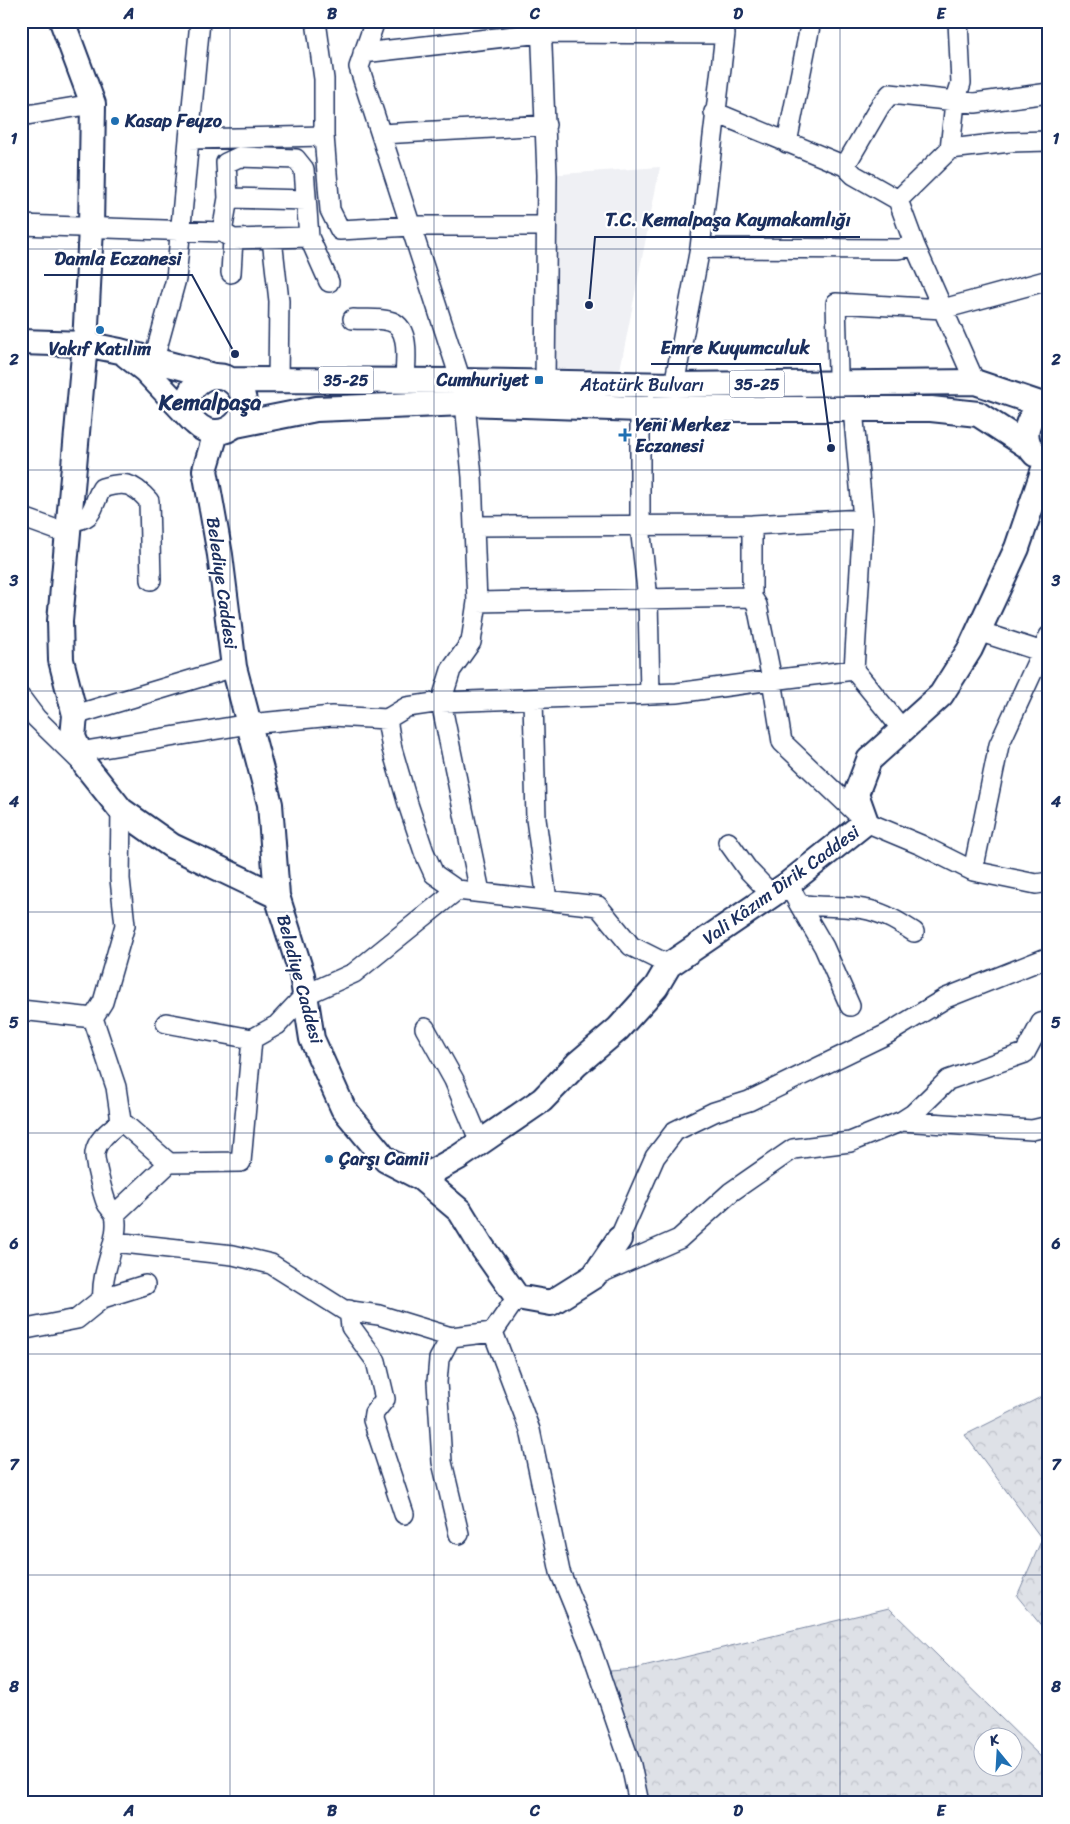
<svg xmlns="http://www.w3.org/2000/svg" width="1070" height="1824" font-family="Sriracha,sans-serif">
	<style>
		.built { fill: #eff0f4 }
		.forest { fill: url(#forest-crowns); stroke: #7c88a2; fill-rule: evenodd }
		.lines { fill: none; stroke-linecap: round; stroke-linejoin: round }
		.minor-casing { stroke: #1b2f5e; stroke-width: 22 }
		.major-casing { stroke: #1b2f5e; stroke-width: 28 }
		.minor { stroke: #fff; stroke-width: 19 }
		.major { stroke: #fff; stroke-width: 24 }
		.grid { fill: none; stroke: #1b2f5e; stroke-width: 1; stroke-opacity: 0.55 }
		.poi-dot { fill: #1f6fb2; stroke: #fff; stroke-width: 2 }
		.labels { text-anchor: middle; stroke-width: 4.5; stroke-linejoin: round; paint-order: stroke }
		.shield { fill: #fff; stroke: #5f6d8e; stroke-width: 1 }
		.shield-label { font-size: 16px; font-weight: bold; fill: #1b2f5e }
		.poi-label { font-size: 18px; font-weight: bold; fill: #1b2f5e; stroke: #fff; text-anchor: start }
		.street-label { font-size: 18px; fill: #1b2f5e; stroke: #fff }
		.district-label { font-size: 22px; font-weight: bold; fill: #1b2f5e; stroke: #fff }
		.leader { fill: none; stroke: #1b2f5e; stroke-width: 2 }
		.callout-dot { fill: #1b2f5e; stroke: #fff; stroke-width: 2 }
		.callout-label { font-size: 19px; text-anchor: middle; font-weight: bold; fill: #1b2f5e; stroke: #fff; stroke-width: 4.5; stroke-linejoin: round; paint-order: stroke }
		.neatline { fill: none; stroke: #1b2f5e; stroke-width: 2 }
		.grid-label { font-size: 16px; text-anchor: middle; font-weight: bold; fill: #1b2f5e }
	</style>
	<defs>
		<pattern id="forest-crowns" width="20" height="18" patternUnits="userSpaceOnUse" patternTransform="scale(1.25)"><rect width="20" height="18" fill="#dee1e7"/><path d="M2 6a3 3 0 1 1 6 0M12 15a3 3 0 1 1 6 0" fill="none" stroke="#bec1c9"/></pattern>
	</defs>
	<rect width="100%" height="100%" fill="#fff"/>
	<filter id="ink" filterUnits="userSpaceOnUse"><feTurbulence type="fractalNoise" baseFrequency=".02" numOctaves="2"/><feDisplacementMap in="SourceGraphic" scale="10" xChannelSelector="R" yChannelSelector="G"/><feConvolveMatrix kernelMatrix="1 2 1 2 8 2 1 2 1" color-interpolation-filters="sRGB"/></filter>
	<g filter="url(#ink)">
		<!-- built -->
		<path class="built" d="M660 167 617 385 545 384 547 175Z"/>
		<!-- forest -->
		<path class="forest" d="M1049 1393V1635L1017 1596 1042 1539 965 1435Z
			M889 1608 1049 1765V1803H639L610 1671 635 1669ZM982 1736H1012V1766H982Z"/>
		<g class="lines">
			<defs>
				<path id="minor" d="M316 21 324 79V136
					M375 21 359 67 461 381 465 403 472 477 477 602 471 642 451 670 441 702 407 707 387 719 392 749 408 804 424 852 434 874 457 890 598 906 631 946 669 965
					M541 21 547 175 545 384
					M363 53 541 33 725 34
					M714 112 845 166 854 175 898 200 915 246 975 382
					M21 116 93 104
					M381 134 546 125
					M189 139 324 136 330 210 340 230 411 226H546
					M787 143 811 21
					M950 149 955 102 961 83 958 21
					M845 166 880 106 890 94 975 103 1049 93
					M228 198 306 200
					M898 200 950 149 1010 142 1049 141
					M21 225 222 232
					M309 237 233 239 222 232 228 198 226 163 239 157 296 159 304 169 309 237 329 282
					M272 239 279 301 278 380
					M700 248 898 249 915 246
					M231 273 233 239
					M353 319C365 320 378 318 389 321 412 326 405 363 405 381
					M154 359 176 279 200 21
					M838 372 836 303 943 309 1049 280
					M674 385 700 248 725 34 720 21
					M640 409V526L648 599 650 694
					M21 517 68 534
					M863 519 854 670 902 729
					M69 521C96 520 90 508 102 488 125 481 133 483 149 501L151 580
					M474 526 752 525 863 519 853 409
					M477 602 752 597
					M978 631 1049 654
					M854 670 772 680 782 742 866 822 921 845 973 871 1036 884 1049 882
					M21 698 36 718 80 761
					M533 699 536 819 547 900
					M75 715 234 667
					M73 753 249 724 332 716 387 719
					M728 842 748 870 772 895
					M973 871 999 745 1049 636
					M788 884 799 904C822 908 847 905 869 910 886 914 900 923 914 932
					M480 892 441 702 677 693 772 680 757 605 752 597V525
					M799 904 824 947 850 1006
					M21 1010 93 1018
					M93 1018 116 1087 121 1121 169 1163 241 1162 252 1039
					M93 1018 103 1002 125 925 120 879 121 810
					M166 1023 252 1039 277 1025 305 995 354 973 457 890
					M425 1028 454 1080 480 1142
					M902 1121 913 1114 948 1080 1025 1053 1041 1023 1049 1021
					M115 1214 169 1163
					M619 1239 655 1157 675 1131 714 1112 749 1101 887 1034 946 998 1049 957
					M114 1242 233 1255 271 1264 344 1310 379 1315 451 1337 493 1332 530 1430 560 1572 589 1643 631 1765 639 1803
					M594 1276 679 1239 731 1192 793 1149 850 1142 902 1121 1032 1130 1049 1126
					M103 1298C100 1270 121 1238 115 1215 113 1210 108 1207 106 1202 103 1194 94 1161 95 1153 97 1139 111 1130 121 1121
					M349 1310 351 1327 376 1361 385 1399 374 1413 373 1420 404 1514
					M21 1330 77 1319 103 1298 145 1285
					M493 1332 517 1297
					M451 1337 439 1359 437 1382 442 1462 459 1534"/>
				<path id="major" d="M62 21 93 104 91 228 85 344 60 621 61 660 75 715 73 737 86 766 121 810 172 846 277 896
					M21 342 85 344 120 351 214 376
					M126 355 145 370 194 422
					M188 404a28 28 0 1 1 56 0a28 28 0 1 1-56 0Z
					M231 380 461 381 674 385 975 382 1049 407
					M236 425 316 409 465 403 640 409H931L978 414 1029 447
					M216 433 205 470 220 555 234 667 270 804 277 896 302 975 312 1039 343 1108 386 1160 421 1178 460 1211 482 1247 517 1297 551 1303 594 1276 619 1239
					M1035 454C1020 439 1025 411 1049 408
					M421 1178 459 1157 542 1100 577 1064 618 1029 656 987 669 965 788 884 866 822 856 794 869 760 941 695 970 649 1017 548 1047 460"/>
			</defs>
			<!-- minor casing -->
			<use href="#minor" class="minor-casing"/>
			<!-- major casing -->
			<use href="#major" class="major-casing"/>
			<!-- minor -->
			<use href="#minor" class="minor"/>
			<!-- major -->
			<use href="#major" class="major"/>
		</g>
	</g>
	<!-- grid -->
	<path class="grid" d="M230 21V1803M434 21V1803M636 21V1803M840 21V1803M21 249H1049M21 470H1049M21 691H1049M21 912H1049M21 1133H1049M21 1354H1049M21 1575H1049"/>
	<!-- markers -->
	<g class="poi-dot">
		<circle cx="115" cy="121" r="5"/>
		<circle cx="100" cy="330" r="5"/>
		<rect x="534" y="375" width="10" height="10" rx="2.5"/>
		<path d="M622.5 427.5h5v5h5v5h-5v5h-5v-5h-5v-5h5z"/>
		<circle cx="329" cy="1159" r="5"/>
	</g>
	<g class="labels">
		<!-- shield labels -->
		<g class="shield">
			<rect x="318.5" y="366.5" width="55" height="27" rx="4"/>
			<rect x="729.5" y="370.5" width="55" height="27" rx="4"/>
		</g>
		<g class="shield-label">
			<text x="346" y="386">35-25</text>
			<text x="757" y="390">35-25</text>
		</g>
		<!-- poi labels -->
		<g class="poi-label">
			<text x="125" y="127">Kasap Feyzo</text>
			<text x="100" y="355" text-anchor="middle">Vakıf Katılım</text>
			<text x="529" y="386" text-anchor="end">Cumhuriyet</text>
			<text x="635" y="431">Yeni Merkez<tspan x="635" dy="21">Eczanesi</tspan></text>
			<text x="339" y="1165">Çarşı Camii</text>
		</g>
		<!-- street labels -->
		<g class="street-label">
			<text x="642" y="391">Atatürk Bulvarı</text>
			<text transform="translate(222 583) rotate(82)" y="6">Belediye Caddesi</text>
			<text transform="translate(781 885) rotate(-36)" y="6">Vali Kâzım Dirik Caddesi</text>
			<text transform="translate(300 979) rotate(75)" y="6">Belediye Caddesi</text>
		</g>
		<!-- district labels -->
		<g class="district-label">
			<text x="210" y="410">Kemalpaşa</text>
		</g>
	</g>
	<!-- callouts -->
	<path class="leader" d="M589 305L595 237H860M235 354L192 275H44M831 448L820 364H651"/>
	<g class="callout-dot">
		<circle cx="589" cy="305" r="5"/>
		<circle cx="235" cy="354" r="5"/>
		<circle cx="831" cy="448" r="5"/>
	</g>
	<g class="callout-label">
		<text x="728" y="226">T.C. Kemalpaşa Kaymakamlığı</text>
		<text x="118" y="265">Damla Eczanesi</text>
		<text x="735" y="354">Emre Kuyumculuk</text>
	</g>
	<!-- margin -->
	<rect width="1070" height="1824" fill="none" stroke="#fff" stroke-width="55"/>
	<!-- north arrow -->
	<g transform="translate(998 1752) rotate(342)"><circle r="24" fill="#ffffff" stroke="#a4acbf"/>
	<path d="M0-4L9 19L0 12L-9 19Z" fill="#1f6fb2"/>
	<text y="-8" font-size="14" font-weight="bold" text-anchor="middle" fill="#1b2f5e">K</text>
	</g>
	<rect x="28" y="28" width="1014" height="1768" class="neatline"/>
	<g class="grid-label">
		<text x="129" y="19">A</text>
		<text x="332" y="19">B</text>
		<text x="535" y="19">C</text>
		<text x="738" y="19">D</text>
		<text x="941" y="19">E</text>
		<text x="14" y="144">1</text>
		<text x="1056" y="144">1</text>
		<text x="14" y="365">2</text>
		<text x="1056" y="365">2</text>
		<text x="14" y="586">3</text>
		<text x="1056" y="586">3</text>
		<text x="14" y="807">4</text>
		<text x="1056" y="807">4</text>
		<text x="14" y="1028">5</text>
		<text x="1056" y="1028">5</text>
		<text x="14" y="1249">6</text>
		<text x="1056" y="1249">6</text>
		<text x="14" y="1470">7</text>
		<text x="1056" y="1470">7</text>
		<text x="14" y="1692">8</text>
		<text x="1056" y="1692">8</text>
		<text x="129" y="1816">A</text>
		<text x="332" y="1816">B</text>
		<text x="535" y="1816">C</text>
		<text x="738" y="1816">D</text>
		<text x="941" y="1816">E</text>
	</g>
</svg>
